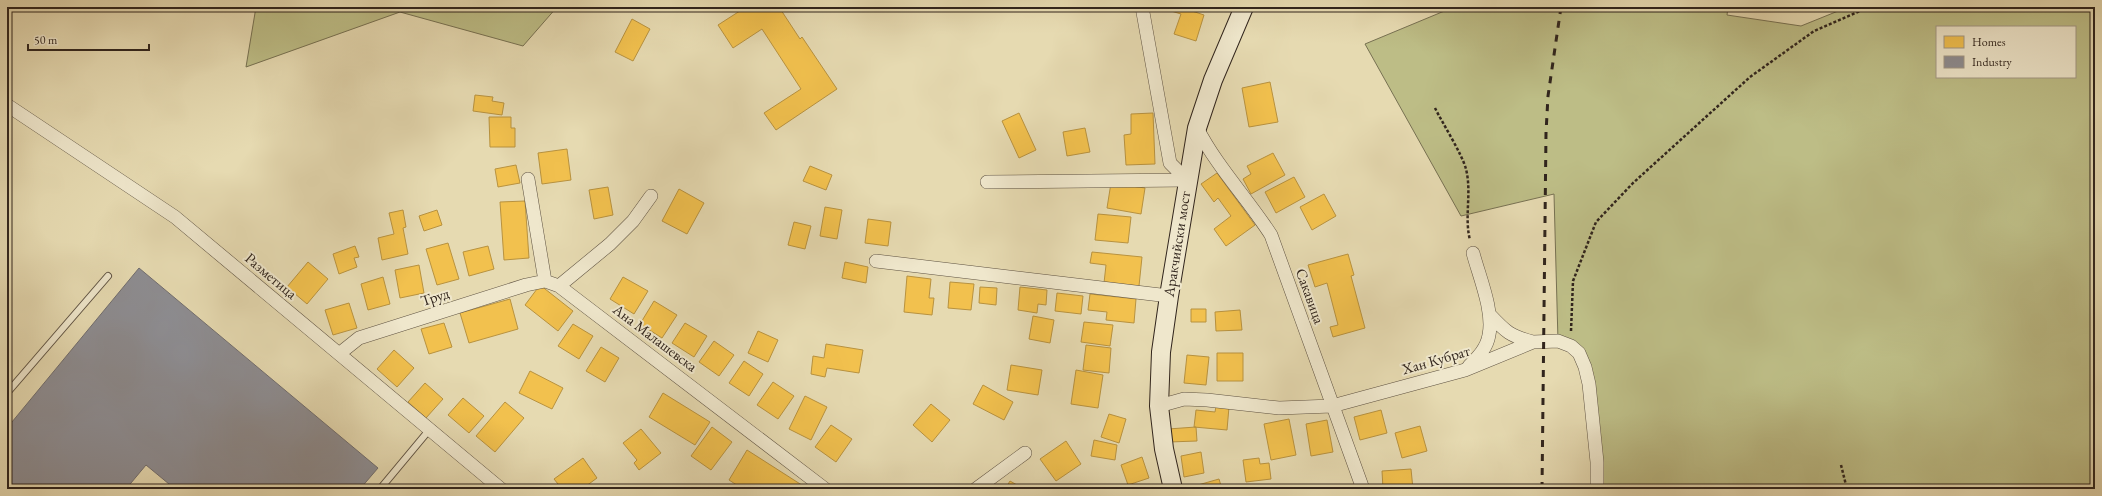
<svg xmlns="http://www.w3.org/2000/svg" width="2102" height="496" font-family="'EB Garamond',serif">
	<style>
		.green { fill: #bdbd86; stroke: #777152; fill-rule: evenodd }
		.homes { fill: #f2c14e; stroke: #b8923f }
		.industry { fill: #8d8d92; stroke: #716e6f }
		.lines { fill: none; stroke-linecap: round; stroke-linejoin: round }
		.lane-casing { stroke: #5e5242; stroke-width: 8 }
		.street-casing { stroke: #5e5242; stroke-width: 14 }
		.secondary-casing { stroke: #31251d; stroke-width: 20 }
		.path { stroke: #31251d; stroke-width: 2.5; stroke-dasharray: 3 2; stroke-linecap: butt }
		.lane { stroke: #efe7cc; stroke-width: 6 }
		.street { stroke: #efe7cc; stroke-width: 13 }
		.secondary { stroke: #efe7cc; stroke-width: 18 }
		.rail { stroke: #31251d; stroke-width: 3; stroke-dasharray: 7 7; stroke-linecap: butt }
		.labels { text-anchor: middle; stroke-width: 4; stroke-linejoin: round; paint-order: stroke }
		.street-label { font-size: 15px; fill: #31251d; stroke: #efe7cc }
	</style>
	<rect width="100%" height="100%" fill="#e6dab1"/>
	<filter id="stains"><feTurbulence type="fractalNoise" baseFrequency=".005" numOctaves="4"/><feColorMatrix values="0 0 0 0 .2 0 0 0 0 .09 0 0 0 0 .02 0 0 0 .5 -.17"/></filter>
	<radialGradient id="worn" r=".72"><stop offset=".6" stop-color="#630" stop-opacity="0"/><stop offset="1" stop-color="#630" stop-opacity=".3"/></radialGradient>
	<!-- green -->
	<path class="green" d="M256 7H557L523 46 400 12 246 67Z
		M1454 7H1728L1727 15 1801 26 1848 7H2095V489H1597L1585 367 1558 341 1554 194 1461 216 1365 44ZM1937 27H2075V77H1937Z"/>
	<!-- homes -->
	<path class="homes" d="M746 7H779L800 39 802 37 837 89 776 130 764 113 801 89 762 29 733 48 718 25Z
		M1158 7H1180L1204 15 1196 41 1174 34 1181 14Z
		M632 19 650 29 633 61 615 52Z
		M1270 82 1278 122 1249 127 1242 88Z
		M475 95 493 97 492 101 504 103 502 115 473 111Z
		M1019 113 1036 150 1019 158 1002 121Z
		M1153 113 1155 164 1126 165 1124 135 1131 134V114Z
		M489 117H511V128H515V147H490Z
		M1085 128 1090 152 1067 156 1063 132Z
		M567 149 571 180 542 184 538 153Z
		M1273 153 1285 175 1251 194 1243 179 1251 174 1247 166Z
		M516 165 520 183 498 187 495 169Z
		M810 166 832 175 826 190 803 181Z
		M1217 173 1255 225 1226 246 1214 229 1231 216 1218 198 1214 202 1201 184Z
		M1294 177 1305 197 1276 213 1265 192Z
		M1111 183 1145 188 1141 214 1107 208Z
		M608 187 613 215 594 219 589 190Z
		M679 189 704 203 687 234 662 221Z
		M1324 194 1336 216 1312 230 1300 207Z
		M525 201 529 258 504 260 500 202Z
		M825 207 842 210 837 239 820 236Z
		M403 210 406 227 403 228 408 254 382 260 378 238 394 234 389 213Z
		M437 210 442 225 424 231 419 216Z
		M1098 214 1131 217 1128 243 1095 240Z
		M868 219 891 222 888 246 865 243Z
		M794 222 811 226 805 249 788 245Z
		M448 243 459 279 437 285 426 249Z
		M355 246 359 257 354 258 357 267 339 274 333 254Z
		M488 246 494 269 469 276 463 252Z
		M1092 252 1142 257 1139 286 1104 283 1106 265 1090 263Z
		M1348 254 1354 275 1351 276 1365 328 1333 337 1330 327 1338 325 1327 283 1315 287 1308 265Z
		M308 262 328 279 307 304 287 287Z
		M845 262 868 267 866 283 842 278Z
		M419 265 424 293 400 298 395 270Z
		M907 276 931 279 929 298H934L932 315 904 312Z
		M383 277 390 304 368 310 361 284Z
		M623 277 648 291 634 314 610 299Z
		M950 282 974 284 971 310 948 308Z
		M540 285 573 311 558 331 525 305Z
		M980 287 997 288 996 305 979 303Z
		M1020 287 1047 290 1046 305 1038 304 1037 313 1018 310Z
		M1057 293 1083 296 1081 314 1055 311Z
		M1090 294 1136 299 1134 323 1106 320 1107 312 1088 310Z
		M510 299 518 329 469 343 460 313Z
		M654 301 677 315 662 338 640 324Z
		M349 303 357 328 333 335 325 310Z
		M1191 309H1206V322H1191Z
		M1240 310 1242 330 1216 331 1215 312Z
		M1033 316 1054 320 1050 343 1029 339Z
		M1084 322 1113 325 1110 346 1081 342Z
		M444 323 452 347 429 354 421 329Z
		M685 323 707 336 694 357 672 343Z
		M573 324 593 336 579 359 558 346Z
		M758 331 778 340 768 362 748 353Z
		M714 341 734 355 719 376 699 362Z
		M826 344 863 350 859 373 827 368 825 377 811 374 813 356 824 358Z
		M1086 345 1111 348 1109 373 1083 370Z
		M601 347 619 358 605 382 586 371Z
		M394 350 414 368 397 387 377 369Z
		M1217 353H1243V381H1217Z
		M1187 355 1209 357 1206 385 1184 383Z
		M744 361 763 374 749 396 729 383Z
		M1011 365 1042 370 1038 395 1007 390Z
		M1076 370 1103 375 1098 408 1071 404Z
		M530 371 563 388 552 409 519 393Z
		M773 382 794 396 778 419 757 405Z
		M425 383 443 399 426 418 408 402Z
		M983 385 1013 402 1004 420 973 404Z
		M663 393 710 422 695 445 649 417Z
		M805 396 827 407 811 440 789 429Z
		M463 398 484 416 469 433 448 415Z
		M505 402 524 418 495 452 476 436Z
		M931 404 950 420 932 442 913 425Z
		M1216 406 1229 407 1227 430 1194 427 1196 410 1215 412Z
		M1381 410 1387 433 1360 440 1354 417Z
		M1109 414 1126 419 1119 443 1101 437Z
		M1289 419 1296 455 1271 460 1264 424Z
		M1327 420 1333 452 1311 456 1306 424Z
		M831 425 852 439 836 462 815 447Z
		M1420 426 1427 451 1402 458 1395 433Z
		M712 427 732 442 711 470 691 456Z
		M1196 427 1197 441 1169 442 1168 429Z
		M641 429 661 453 639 470 634 463 637 460 623 443Z
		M1094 440 1117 445 1115 460 1091 456Z
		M1066 441 1081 464 1056 481 1040 459Z
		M747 450 808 489H743L729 480Z
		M1201 452 1204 473 1184 477 1181 456Z
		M1142 457 1149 478 1128 485 1121 465Z
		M583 458 597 478 582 489H562L554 479Z
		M1259 458 1260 464 1269 463 1271 479 1246 482 1243 460Z
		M1411 469 1413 489H1383L1382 471Z
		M1219 479 1222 489H1192L1191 487Z
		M1010 481 1024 489H1005Z"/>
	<!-- industry -->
	<path class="industry" d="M139 268 378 468 360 489H175L146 465 126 489H7V428Z"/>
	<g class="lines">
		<defs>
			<path id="lane" d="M7 393 108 276
				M380 489 430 429"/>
			<path id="street" d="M7 105 175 217 501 489
				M1197 128C1217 167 1248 199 1271 235L1363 489
				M528 179 545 281 559 286 825 489
				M987 182 1187 180 1170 163 1142 7
				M876 261 1169 296
				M559 286 610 244 633 221 651 196
				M1490 315C1506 332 1510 336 1533 342
				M339 354 359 338 526 285 545 281
				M1469 366C1478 357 1487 348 1489 335 1494 311 1479 276 1473 253
				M1159 406 1184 399 1207 400 1279 408 1332 406 1465 370 1533 342 1558 341 1571 346 1579 353 1585 367 1589 384 1597 462V489
				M976 489 1025 453"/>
			<path id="secondary" d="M1173 489 1164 449 1159 406 1161 352 1169 296 1197 128 1213 80 1244 7"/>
		</defs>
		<!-- lane casing -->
		<use href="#lane" class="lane-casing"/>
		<!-- street casing -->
		<use href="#street" class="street-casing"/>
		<!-- secondary casing -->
		<use href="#secondary" class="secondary-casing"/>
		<!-- path -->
		<path class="path" d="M1435 108C1443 124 1462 154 1466 169 1472 193 1464 217 1470 240
			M1571 331 1573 281 1596 222 1633 183 1750 77 1814 31 1869 7
			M1841 465 1847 489"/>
		<!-- lane -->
		<use href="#lane" class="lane"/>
		<!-- street -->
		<use href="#street" class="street"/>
		<!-- secondary -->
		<use href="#secondary" class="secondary"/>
		<!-- rail -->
		<path class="rail" d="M1542 489 1546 133 1548 96 1561 7"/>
	</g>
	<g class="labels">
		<!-- street labels -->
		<g class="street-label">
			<text transform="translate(1177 244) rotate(-81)" y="5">Аракчийски мост</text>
			<text transform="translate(271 276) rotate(40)" y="5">Разметица</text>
			<text transform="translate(1310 296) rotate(70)" y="5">Сакавица</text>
			<text transform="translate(435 297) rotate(-18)" y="5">Труд</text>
			<text transform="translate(655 338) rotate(37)" y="5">Ана Малашевска</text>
			<text transform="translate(1436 360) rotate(-16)" y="5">Хан Кубрат</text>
		</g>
	</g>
	<!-- margin -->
	<rect width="2102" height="496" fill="none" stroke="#e6dab1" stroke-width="24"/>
	<rect x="8" y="8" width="2086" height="480" fill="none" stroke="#31251d" stroke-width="2"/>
	<rect x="12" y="12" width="2078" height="472" fill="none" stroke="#31251d"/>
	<!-- legend -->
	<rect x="1936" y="26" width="140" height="52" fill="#efe7cc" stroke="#a39986"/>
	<rect x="1944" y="36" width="20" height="12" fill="#f2c14e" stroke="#a39986"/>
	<text x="1972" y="46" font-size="12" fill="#31251d">Homes</text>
	<rect x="1944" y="56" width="20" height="12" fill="#8d8d92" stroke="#a39986"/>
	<text x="1972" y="66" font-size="12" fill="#31251d">Industry</text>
	<!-- scale -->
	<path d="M28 44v6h121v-6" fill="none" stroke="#31251d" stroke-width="2"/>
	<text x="34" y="44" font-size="12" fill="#31251d" stroke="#efe7cc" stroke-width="3" paint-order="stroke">50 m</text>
	<rect width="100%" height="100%" filter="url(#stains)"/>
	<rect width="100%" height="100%" fill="url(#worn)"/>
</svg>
